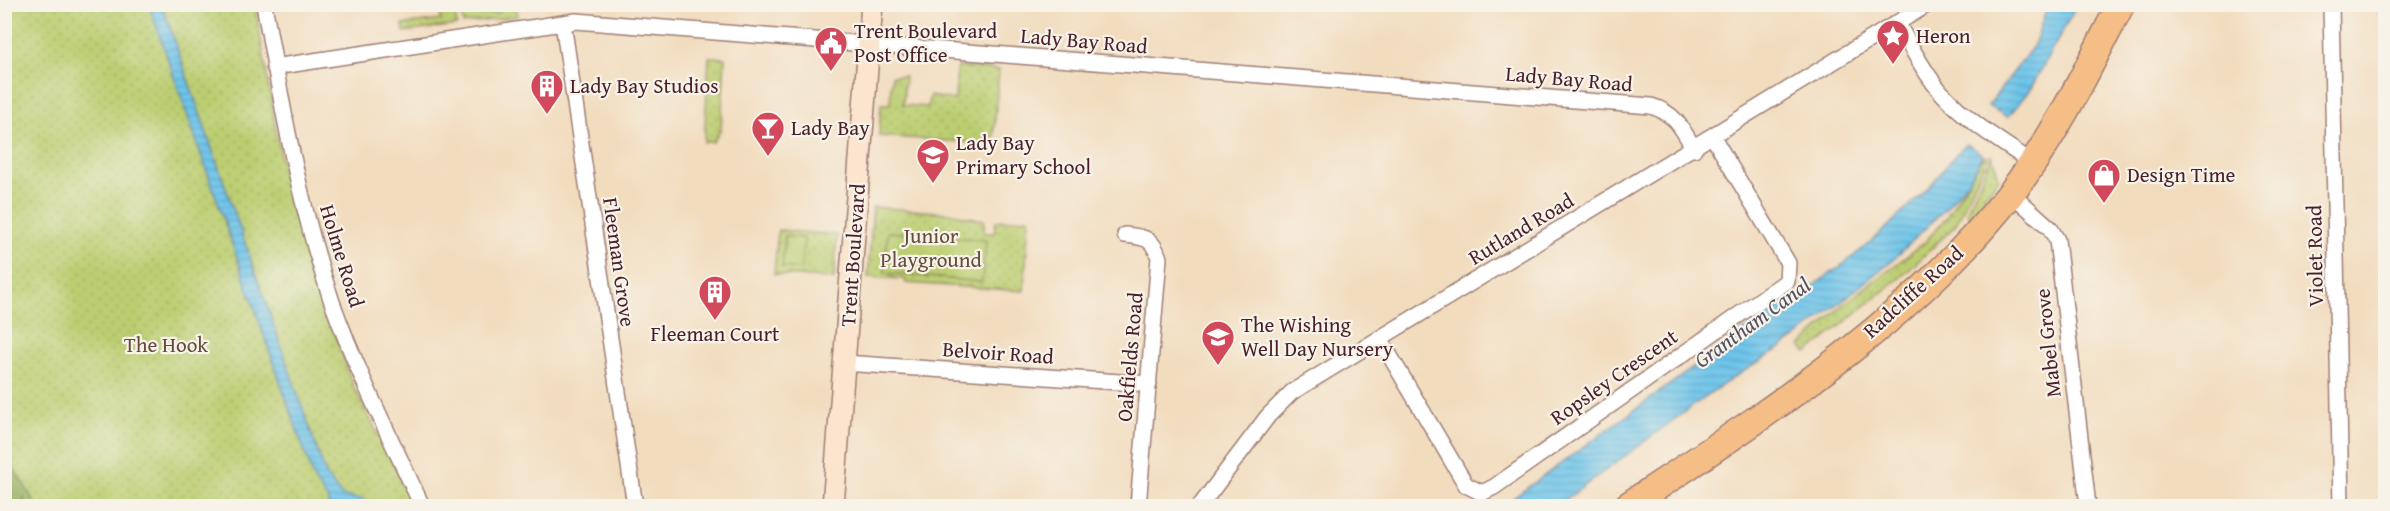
<svg xmlns="http://www.w3.org/2000/svg" width="2390" height="511" font-family="'Gentium Book Plus',serif">
	<style>
		.green { fill: url(#green-dots); stroke: #83764e; stroke-width: 1.5 }
		.forest { fill: url(#forest-firs); stroke: #706847; stroke-width: 1.5 }
		.pitch { fill: #bcce71; stroke: #83764e; stroke-width: 1.5 }
		.water { fill: url(#water-rules); stroke: #5c728a; stroke-width: 1.5 }
		.lines { fill: none; stroke-linecap: round; stroke-linejoin: round }
		.street-casing { stroke: #9e7e74; stroke-width: 18 }
		.secondary-casing { stroke: #9e7e74; stroke-width: 24 }
		.highway-casing { stroke: #9e7e74; stroke-width: 30 }
		.street { stroke: #fff; stroke-width: 15 }
		.secondary { stroke: #fbe5cf; stroke-width: 21 }
		.highway { stroke: #f6be87; stroke-width: 27 }
		.labels { text-anchor: middle; stroke-width: 4.5; stroke-linejoin: round; paint-order: stroke }
		.poi-label { font-size: 21px; fill: #4a1f2b; stroke: #f7f3e8; text-anchor: start }
		.street-label { font-size: 21px; fill: #4a1f2b; stroke: #f7f3e8 }
		.park-label { font-size: 21px; fill: #664b3c; stroke: #f7f3e8 }
		.water-label { font-size: 22px; font-style: italic; fill: #545164; stroke: #f7f3e8 }
	</style>
	<defs>
		<pattern id="green-dots" width="8" height="8" patternUnits="userSpaceOnUse" patternTransform="scale(1.5)"><rect width="8" height="8" fill="#bcce71"/><path d="M2 2h.1M6 6h.1" fill="none" stroke="#a3b062" stroke-width="1.8" stroke-linecap="round"/></pattern>
		<pattern id="forest-firs" width="22" height="20" patternUnits="userSpaceOnUse" patternTransform="scale(1.5)"><rect width="22" height="20" fill="#95b163"/><path d="M5 1l3.5 6h-7zM16 11l3.5 6h-7z" fill="#7c8f52"/></pattern>
		<pattern id="water-rules" width="6" height="5" patternUnits="userSpaceOnUse" patternTransform="scale(1.5)"><rect width="6" height="5" fill="#6dc4ea"/><path d="M0 2.5h6" fill="none" stroke="#60a8c9"/></pattern>
	</defs>
	<rect width="100%" height="100%" fill="#f7f3e8"/>
	<filter id="ink" filterUnits="userSpaceOnUse"><feTurbulence type="fractalNoise" baseFrequency=".0167" numOctaves="2"/><feDisplacementMap in="SourceGraphic" scale="12" xChannelSelector="R" yChannelSelector="G"/><feConvolveMatrix kernelMatrix="1 2 1 2 8 2 1 2 1" color-interpolation-filters="sRGB"/></filter>
	<filter id="wash" filterUnits="userSpaceOnUse"><feTurbulence type="fractalNoise" baseFrequency=".008" numOctaves="4" result="noise"/><feDisplacementMap in="SourceGraphic" scale="24" xChannelSelector="R" yChannelSelector="G"/><feGaussianBlur stdDeviation="1.35" result="paint"/><feColorMatrix in="noise" values="0 0 0 0 0 0 0 0 0 0 0 0 0 0 0 0 0 1.4 0 .05"/><feComposite in="paint" operator="in"/></filter>
	<g filter="url(#wash)">
		<rect width="100%" height="100%" fill="#f2dcbe"/>
		<!-- green -->
		<path class="green" d="M4 5H255L283 171 310 264 354 388 391 459 413 506H5Z
			M439 5H455L457 25 404 32 403 25 441 20Z
			M461 5H477L479 15 500 12V5H516L518 16 463 24Z
			M709 57 725 58 721 129 713 142H704Z
			M957 67 999 70 993 144 879 136 881 104H890L892 76H905L903 105 928 107 930 96 955 100Z
			M1992 155 1999 178 1970 218 1967 211Z
			M1988 156 1955 226 1908 271 1807 353 1801 346 1844 304 1924 243 1946 218 1983 157Z
			M873 207 949 213 984 220V233H994L996 221 1029 218 1024 291 906 283 905 279 868 277Z
			M778 230 837 235 834 279 774 274Z"/>
		<!-- forest -->
		<path class="forest" d="M5 453 6 456 37 506H5Z"/>
		<!-- pitch -->
		<path class="pitch" d="M888 232 986 240 982 282 885 273Z
			M785 236 804 238 801 269 782 267Z"/>
		<!-- water -->
		<path class="water" d="M149 5H162L326 475 342 496 366 500 372 506H328V500L315 482Z
			M2048 5H2077L2031 88 2008 117 1988 106 2034 45Z
			M1967 144 1983 155 1970 178 1947 207 1895 258 1796 338 1713 391 1557 506H1502L1781 304C1837 276 1883 232 1928 188 1942 174 1951 155 1967 144Z"/>
	</g>
	<g filter="url(#ink)">
		<g class="lines">
			<defs>
				<path id="street" d="M264 4C282 105 299 205 332 302 357 372 391 439 422 506
					M2331 4 2341 506
					M563 23 635 506
					M1898 25C1912 47 1923 72 1941 92 1967 121 2000 141 2033 163
					M274 67 576 21 1651 106C1675 113 1682 128 1694 149
					M2011 193 2050 228 2057 240 2088 506
					M1125 235C1145 237 1153 238 1159 258L1138 506
					M1380 339 1466 485 1482 493 1494 487 1787 281 1788 263 1713 137
					M844 363 1149 384
					M1200 506 1268 416 1292 392 1928 4"/>
				<path id="secondary" d="M833 506 872 4"/>
				<path id="highway" d="M1628 506C1764 415 1910 323 2012 192 2056 135 2088 68 2121 4"/>
			</defs>
			<!-- street casing -->
			<use href="#street" class="street-casing"/>
			<!-- secondary casing -->
			<use href="#secondary" class="secondary-casing"/>
			<!-- highway casing -->
			<use href="#highway" class="highway-casing"/>
			<!-- street -->
			<use href="#street" class="street"/>
			<!-- secondary -->
			<use href="#secondary" class="secondary"/>
			<!-- highway -->
			<use href="#highway" class="highway"/>
		</g>
	</g>
	<!-- icons -->
	<defs>
		<symbol id="sight-pin" viewBox="-11 -11 22 30"><path d="M0 17L-7.5 6A9.5 9.5 0 1 1 7.5 6Z" fill="#d1495b" stroke="#f7f3e8"/><path d="M0-6L1.8-2.2L6-1.7L2.9 1.2L3.7 5.4L0 3.3L-3.7 5.4L-2.9 1.2L-6-1.7L-1.8-2.2Z" fill="#fff"/></symbol>
		<symbol id="civic-pin" viewBox="-11 -11 22 30"><path d="M0 17L-7.5 6A9.5 9.5 0 1 1 7.5 6Z" fill="#d1495b" stroke="#f7f3e8"/><path d="M-.6-6.5H3V-4.5H.6V-3L4-1V1h2V6H-6V1h2V-1L-.6-3ZM-1.2 2.5V6h2.4V2.5Z" fill="#fff"/></symbol>
		<symbol id="building-pin" viewBox="-11 -11 22 30"><path d="M0 17L-7.5 6A9.5 9.5 0 1 1 7.5 6Z" fill="#d1495b" stroke="#f7f3e8"/><path d="M-4-6H4V6H1V3H-1V6H-4ZM-2.5-4.3h1.7v1.8h-1.7ZM.8-4.3h1.7v1.8H.8ZM-2.5-1h1.7V.8h-1.7ZM.8-1h1.7V.8H.8Z" fill="#fff"/></symbol>
		<symbol id="bar-pin" viewBox="-11 -11 22 30"><path d="M0 17L-7.5 6A9.5 9.5 0 1 1 7.5 6Z" fill="#d1495b" stroke="#f7f3e8"/><path d="M-6-5H6L.8 .8V4.5H3.5V6h-7V4.5H-.8V.8Z" fill="#fff"/></symbol>
		<symbol id="school-pin" viewBox="-11 -11 22 30"><path d="M0 17L-7.5 6A9.5 9.5 0 1 1 7.5 6Z" fill="#d1495b" stroke="#f7f3e8"/><path d="M0-5L7-2L0 1L-7-2ZM-4 1L0 2.5L4 1V4Q0 6-4 4Z" fill="#fff"/></symbol>
		<symbol id="shop-pin" viewBox="-11 -11 22 30"><path d="M0 17L-7.5 6A9.5 9.5 0 1 1 7.5 6Z" fill="#d1495b" stroke="#f7f3e8"/><path d="M-5-2.5h2.3a2.7 3.5 0 0 1 5.4 0H5L5.5 6h-11ZM-1.5-2.5h3a1.5 2.3 0 0 0-3 0Z" fill="#fff"/></symbol>
	</defs>
	<g fill-rule="evenodd">
		<use href="#sight-pin" x="1874" y="17" width="38" height="52"/>
		<use href="#civic-pin" x="812" y="24" width="38" height="52"/>
		<use href="#building-pin" x="528" y="67" width="38" height="52"/>
		<use href="#bar-pin" x="749" y="109" width="38" height="52"/>
		<use href="#school-pin" x="914" y="136" width="38" height="52"/>
		<use href="#shop-pin" x="2085" y="156" width="38" height="52"/>
		<use href="#building-pin" x="696" y="273" width="38" height="52"/>
		<use href="#school-pin" x="1199" y="318" width="38" height="52"/>
	</g>
	<g class="labels">
		<!-- poi labels -->
		<g class="poi-label">
			<text x="854" y="38">Trent Boulevard<tspan x="854" dy="24">Post Office</tspan></text>
			<text x="1916" y="43">Heron</text>
			<text x="570" y="93">Lady Bay Studios</text>
			<text x="791" y="135">Lady Bay</text>
			<text x="956" y="150">Lady Bay<tspan x="956" dy="24">Primary School</tspan></text>
			<text x="2127" y="182">Design Time</text>
			<text x="1241" y="332">The Wishing<tspan x="1241" dy="24">Well Day Nursery</tspan></text>
			<text x="715" y="341" text-anchor="middle">Fleeman Court</text>
		</g>
		<!-- street labels -->
		<g class="street-label">
			<text transform="translate(1084 41) rotate(5)" y="7">Lady Bay Road</text>
			<text transform="translate(1569 79) rotate(5)" y="7">Lady Bay Road</text>
			<text transform="translate(1521 229) rotate(-31)" y="7">Rutland Road</text>
			<text transform="translate(853 255) rotate(-86)" y="7">Trent Boulevard</text>
			<text transform="translate(342 256) rotate(73)" y="7">Holme Road</text>
			<text transform="translate(2315 256) rotate(-91)" y="7">Violet Road</text>
			<text transform="translate(619 262) rotate(82)" y="7">Fleeman Grove</text>
			<text transform="translate(1913 292) rotate(-42)" y="7">Radcliffe Road</text>
			<text transform="translate(2048 343) rotate(-96)" y="7">Mabel Grove</text>
			<text transform="translate(998 353) rotate(4)" y="7">Belvoir Road</text>
			<text transform="translate(1130 357) rotate(-85)" y="7">Oakfields Road</text>
			<text transform="translate(1614 377) rotate(-35)" y="7">Ropsley Crescent</text>
		</g>
		<!-- park labels -->
		<g class="park-label">
			<text x="931" y="243">Junior<tspan x="931" dy="24">Playground</tspan></text>
			<text x="166" y="352">The Hook</text>
		</g>
		<!-- water labels -->
		<g class="water-label">
			<text transform="translate(1752 322) rotate(-36)" y="8">Grantham Canal</text>
		</g>
	</g>
	<!-- margin -->
	<rect width="2390" height="511" fill="none" stroke="#f7f3e8" stroke-width="24"/>
</svg>
